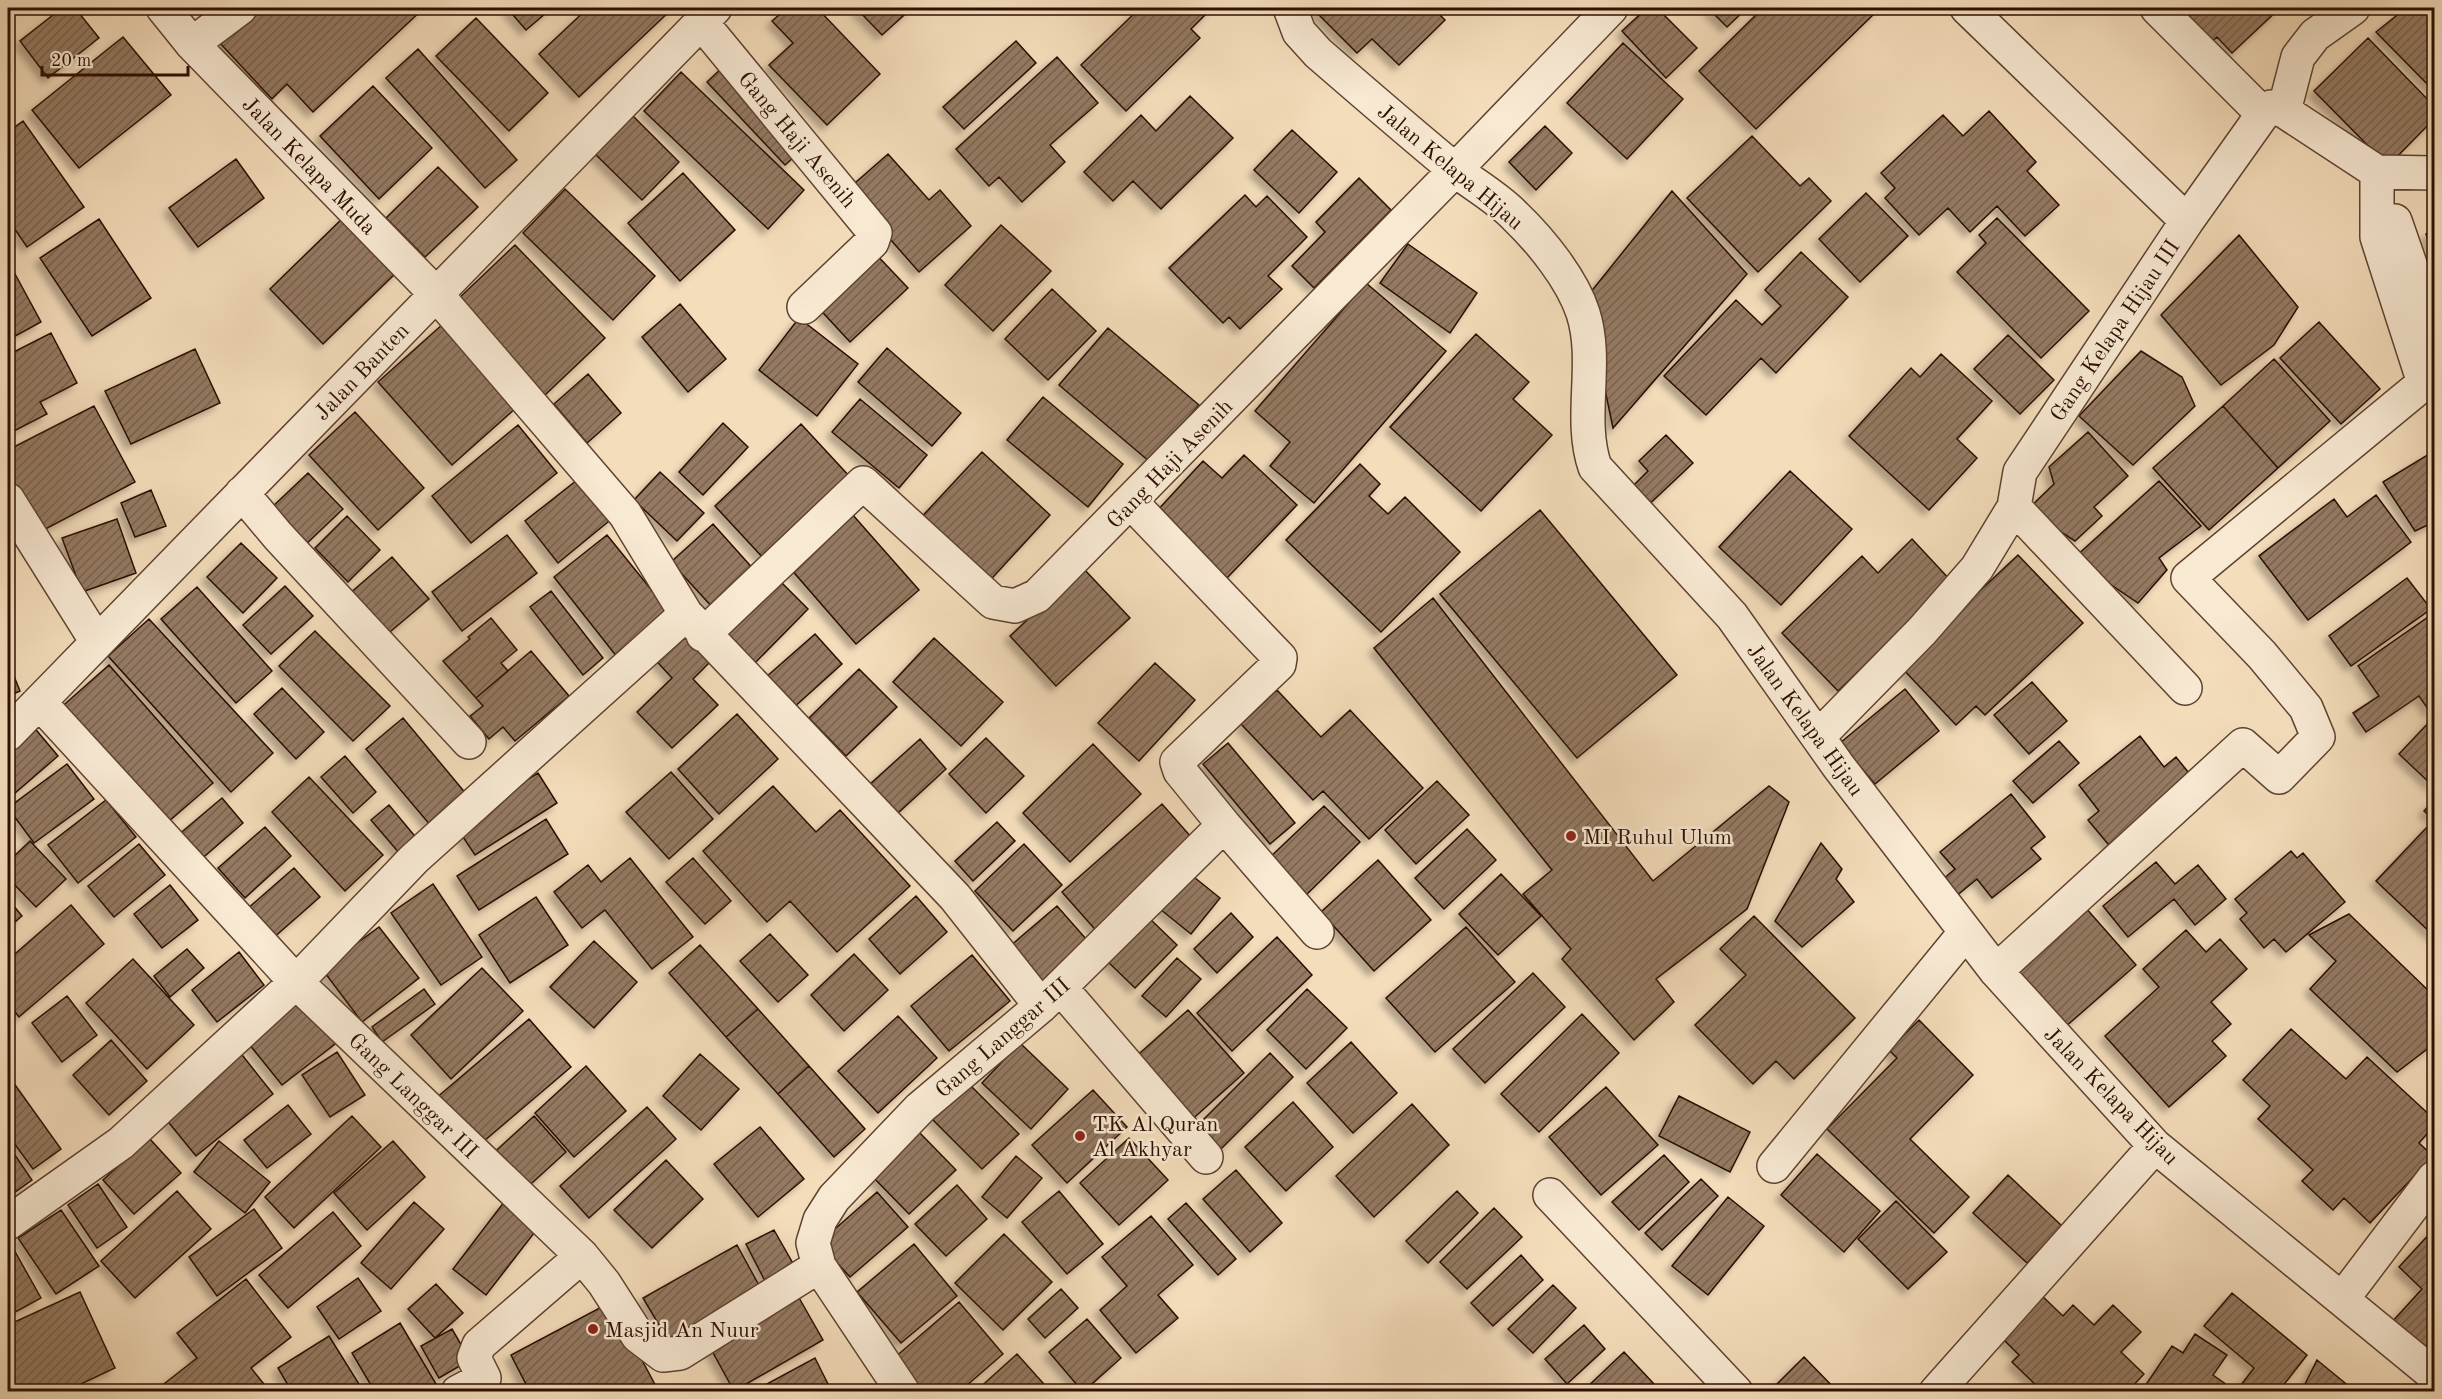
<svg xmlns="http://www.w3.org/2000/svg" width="2442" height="1399" font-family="'Old Standard TT',serif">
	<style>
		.building { fill: url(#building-hatch); stroke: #2c0f02; stroke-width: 1.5; filter: url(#shadow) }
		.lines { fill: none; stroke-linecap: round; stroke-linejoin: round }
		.minor-casing { stroke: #5e4230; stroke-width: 36 }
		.minor { stroke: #f8e9d3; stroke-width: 33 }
		.poi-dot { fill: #8f2418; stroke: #f8e9d3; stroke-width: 2 }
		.labels { text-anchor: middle; stroke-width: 5; stroke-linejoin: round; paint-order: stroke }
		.street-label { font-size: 22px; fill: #2c0f02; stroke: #f8e9d3 }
		.poi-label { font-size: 22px; fill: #2c0f02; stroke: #f8e9d3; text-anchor: start }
	</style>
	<defs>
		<pattern id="building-hatch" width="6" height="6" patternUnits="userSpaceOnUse" patternTransform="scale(1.5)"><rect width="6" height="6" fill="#947a62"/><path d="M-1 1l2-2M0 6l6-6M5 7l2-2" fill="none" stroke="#79624f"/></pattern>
		<filter id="shadow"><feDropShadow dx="-5.5" dy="5.5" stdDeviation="3" flood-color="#0004"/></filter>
	</defs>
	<rect width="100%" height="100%" fill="#f4ddbb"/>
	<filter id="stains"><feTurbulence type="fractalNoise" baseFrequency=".00333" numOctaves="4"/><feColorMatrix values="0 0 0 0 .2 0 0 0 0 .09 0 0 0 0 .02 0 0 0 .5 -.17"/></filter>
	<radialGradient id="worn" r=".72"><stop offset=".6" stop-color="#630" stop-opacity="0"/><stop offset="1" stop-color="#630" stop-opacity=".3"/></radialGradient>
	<!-- building -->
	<path class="building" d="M62 8H75L99 38 48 78 20 41Z
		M253 8H424L313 112 287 84 272 99 218 41Z
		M507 8H552L526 30Z
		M588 8H673L579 97 539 54Z
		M787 8H817L880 74 827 125 769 65 793 43 772 21Z
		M856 8H912L882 35Z
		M1140 8H1212L1191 29 1200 38 1126 111 1081 65Z
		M1312 8H1433L1445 20 1399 65 1372 39 1357 53Z
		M1647 8H1657L1697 48 1666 78 1622 31Z
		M1708 8H1747L1727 27Z
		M1763 8H1880L1756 129 1699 71Z
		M2174 8H2278L2279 9 2232 53 2217 37 2209 44Z
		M2406 8H2434V91L2376 32Z
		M476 18 548 93 509 131 436 56Z
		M123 37 171 95 79 168 32 110Z
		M2368 38 2434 106V119L2388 166 2314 91Z
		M1016 41 1036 63 964 129 943 107Z
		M1623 43 1683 99 1627 159 1567 103Z
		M418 49 517 160 485 188 386 78Z
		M1057 57 1098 103 1050 145 1065 162 1022 202 999 177 989 186 956 149Z
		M726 64 804 148 785 165 707 82Z
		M681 72 804 190 768 229 644 111Z
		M373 86 432 148 379 199 320 136Z
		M1190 96 1233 138 1161 209 1133 181 1113 201 1084 172 1141 115 1156 131Z
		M628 111 679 162 642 200 590 149Z
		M1989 111 2036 162 2027 171 2059 205 2025 236 1997 206 1970 232 1948 208 1919 235 1885 198 1895 188 1881 173 1943 115 1963 136Z
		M23 121 84 207 27 247 8 219V132Z
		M1545 126 1572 153 1536 190 1509 162Z
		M1292 130 1337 172 1299 213 1254 170Z
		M1752 136 1800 186 1809 178 1831 201 1758 272 1687 198Z
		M888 154 929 200 940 190 971 226 919 272 847 190Z
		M236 159 264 198 198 247 169 208Z
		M438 167 478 207 425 257 386 218Z
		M683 173 735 230 680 281 628 223Z
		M1359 178 1391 210 1314 288 1292 266 1325 232 1316 222Z
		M565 189 655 276 613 320 523 233Z
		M1672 191 1747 274 1613 428 1586 298Z
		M1866 193 1908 236 1860 282 1819 239Z
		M1245 195 1256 207 1267 196 1307 237 1268 276 1282 289 1240 329 1229 317 1223 323 1169 268Z
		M347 214 400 269 323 344 270 289Z
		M1997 218 2089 311 2041 358 1957 272 1986 243 1979 235Z
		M99 219 151 298 92 336 40 258Z
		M1001 225 1051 271 993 331 945 285Z
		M2434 231V260L2426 234Z
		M2239 235 2298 307 2274 345 2221 385 2161 315Z
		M1408 244 1477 293 1450 333 1380 283Z
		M515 245 605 338 545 395 455 302Z
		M871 249 908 288 850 342 814 303Z
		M1801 252 1848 297 1776 373 1761 358 1706 415 1664 376 1736 300 1762 325 1781 306 1765 290Z
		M8 261 41 322 8 340Z
		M1366 283 1446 351 1314 503 1270 466 1290 442 1255 411Z
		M1052 289 1096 331 1048 380 1005 339Z
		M680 304 726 359 688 392 642 337Z
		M799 318 858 364 817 416 759 370Z
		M2319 322 2380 389 2341 424 2280 358Z
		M443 324 517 407 452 465 378 382Z
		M1108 328 1199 405 1150 462 1059 385Z
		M51 333 77 383 40 402 47 414 8 434V355Z
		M1476 334 1529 382 1513 399 1552 435 1481 511 1390 427Z
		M2008 335 2054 380 2020 414 1974 369Z
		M887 348 961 413 932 446 858 382Z
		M195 349 220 403 131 444 105 391Z
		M2141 351 2182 377 2195 406 2133 465 2079 416Z
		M1941 354 1992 401 1957 439 1977 458 1929 510 1849 436 1911 368 1920 377Z
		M2274 359 2330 421 2278 468 2223 406Z
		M588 374 621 413 587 443 554 404Z
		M1043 397 1123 464 1088 507 1007 440Z
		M860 399 927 455 899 488 832 432Z
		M94 406 135 482 34 535 8 484V450Z
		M2223 406 2278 468 2209 530 2153 468Z
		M355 412 424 488 378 530 309 455Z
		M723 423 748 447 703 495 679 472Z
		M801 424 851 478 765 560 715 506Z
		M518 425 557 473 471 543 432 496Z
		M2088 432 2128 476 2094 507 2102 516 2075 541 2027 510 2054 484 2049 467Z
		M1666 435 1693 463 1640 513 1623 496 1648 471 1639 461Z
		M2434 451V522L2415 531 2383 482Z
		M982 452 1050 515 984 587 916 523Z
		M1244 455 1297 505 1227 578 1156 512 1203 461 1222 478Z
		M1360 464 1380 484 1369 496 1388 514 1405 497 1460 552 1381 632 1286 540Z
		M1790 471 1852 529 1781 605 1719 547Z
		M660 472 704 513 677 541 634 500Z
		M308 473 343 509 303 547 268 511Z
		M581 477 614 517 558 563 525 521Z
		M2159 481 2201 526 2159 558 2167 570 2138 603 2073 559Z
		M151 490 166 526 135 537 121 503Z
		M2376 495 2411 542 2308 620 2259 556 2334 499 2347 517Z
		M1540 510 1677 675 1577 758 1440 594Z
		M852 514 919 590 856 644 790 568Z
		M347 516 380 550 348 582 315 548Z
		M117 519 136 573 82 592 62 538Z
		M713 524 756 572 714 609 671 562Z
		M507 535 537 573 462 631 432 592Z
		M607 535 675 619 621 662 554 577Z
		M1912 539 1952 582 1838 691 1782 633 1862 556 1878 573Z
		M241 543 277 578 243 613 207 577Z
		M2018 555 2083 623 1985 715 1976 706 1956 725 1900 666Z
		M392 557 429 599 384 637 349 594Z
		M1083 568 1130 618 1056 686 1010 636Z
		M775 576 808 609 747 671 714 638Z
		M2407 578 2431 609 2351 666 2329 636Z
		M285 586 313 616 271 654 243 625Z
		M197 587 272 671 236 703 161 619Z
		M551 591 603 658 583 675 530 607Z
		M1433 598 1653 881 1769 786 1789 802 1747 909 1656 979 1674 1002 1634 1040 1562 959 1571 949 1523 894 1552 870 1374 648Z
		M2434 613V709L2430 712 2419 696 2366 732 2353 713 2379 696 2358 666Z
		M491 618 517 650 501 663 508 671 476 698 443 661 470 639 468 637Z
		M149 619 273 753 231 792 108 656Z
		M677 627 710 662 693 679 718 705 672 748 637 712 672 678 650 654Z
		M315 631 390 706 353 741 279 666Z
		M815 634 842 664 792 709 765 678Z
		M934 638 1003 702 961 746 893 682Z
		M531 651 569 696 515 741 503 727 489 739 470 716 483 706 476 698Z
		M8 661 20 691 8 696Z
		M1155 663 1195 700 1139 761 1098 723Z
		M109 665 213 783 160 829 57 711Z
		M859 669 897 707 846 756 809 718Z
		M2032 682 2067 721 2029 754 1994 715Z
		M282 688 324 732 296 759 254 714Z
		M1905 689 1939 731 1875 784 1840 743Z
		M1277 690 1321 737 1350 710 1423 788 1369 839 1323 791 1313 800 1241 724Z
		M737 714 778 759 719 814 678 769Z
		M2434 717V787L2399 754Z
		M403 718 467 795 431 826 366 749Z
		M32 725 58 756 8 799V745Z
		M2140 736 2164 767 2176 757 2197 783 2113 850 2088 820 2099 811 2079 785Z
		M986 738 1024 776 986 813 949 774Z
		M920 739 946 769 897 814 869 785Z
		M2059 741 2079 763 2033 803 2013 781Z
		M1228 743 1295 823 1270 844 1203 764Z
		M1093 744 1141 794 1070 862 1023 813Z
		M345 756 376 792 353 813 321 777Z
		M67 764 94 799 34 843 8 808Z
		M671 772 713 819 669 859 626 812Z
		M538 773 557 803 475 855 455 825Z
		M309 777 383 855 345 891 272 812Z
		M1437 781 1469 815 1416 864 1385 830Z
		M773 786 816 832 840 810 910 886 837 952 790 901 767 922 703 851Z
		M2011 794 2045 837 2031 848 2041 859 1992 898 1977 879 1955 897 1942 880 1955 869 1940 852Z
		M222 798 243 823 198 862 177 836Z
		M106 800 136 837 78 883 48 845Z
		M2434 800V820L2424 811Z
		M1162 804 1199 846 1100 935 1062 892Z
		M389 805 423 846 406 861 371 820Z
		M1324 806 1360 842 1303 898 1266 861Z
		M546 819 568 854 479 910 457 876Z
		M997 822 1015 841 973 881 955 861Z
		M2431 823 2434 827V936L2376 881Z
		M265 827 291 856 245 898 218 868Z
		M1467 829 1496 860 1444 909 1415 878Z
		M30 841 66 879 36 907 8 878V862Z
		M1821 843 1842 869 1836 879 1854 902 1802 947 1775 921Z
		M139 844 165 875 114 917 88 886Z
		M1024 844 1062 885 1013 931 975 891Z
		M2291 851 2297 858 2303 853 2345 902 2286 952 2274 939 2264 948 2240 919 2247 913 2235 899Z
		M630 858 693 937 652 969 605 910 582 928 554 892 588 865 601 882Z
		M693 858 731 901 705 924 666 882Z
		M1378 860 1431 920 1374 971 1321 912Z
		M2156 862 2175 884 2198 865 2226 899 2195 925 2174 899 2128 937 2103 906Z
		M294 868 320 897 272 939 246 910Z
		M1184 869 1220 898 1191 934 1155 905Z
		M1501 874 1541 916 1498 955 1459 914Z
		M433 884 482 957 441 985 391 913Z
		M170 885 198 920 162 948 134 914Z
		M916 896 947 932 900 974 869 939Z
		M536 897 568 945 510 983 479 935Z
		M8 899 22 916 8 928Z
		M71 905 104 944 19 1017 8 1003V960Z
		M1057 906 1094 948 1046 990 1009 947Z
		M2085 907 2136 965 2064 1028 2013 970Z
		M1231 913 1253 937 1217 973 1194 949Z
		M2349 914 2434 996V1044L2397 1072 2310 989 2336 961 2309 935Z
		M1146 915 1177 945 1135 988 1104 958Z
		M1754 916 1855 1018 1794 1079 1776 1061 1753 1084 1695 1025 1746 975 1720 949Z
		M379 927 419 978 362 1022 322 969Z
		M1466 927 1515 982 1435 1052 1386 998Z
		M2186 930 2206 952 2220 939 2247 969 2211 1002 2231 1024 2212 1041 2226 1056 2169 1107 2105 1036 2159 987 2143 969Z
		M770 934 808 975 778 1002 740 961Z
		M1277 937 1312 975 1232 1051 1197 1013Z
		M594 941 637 982 594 1028 550 987Z
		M700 945 758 1009 726 1037 669 973Z
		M187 949 204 968 170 997 154 976Z
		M239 952 264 985 217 1022 192 990Z
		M854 954 888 990 844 1031 811 995Z
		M972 955 1010 1001 949 1051 911 1006Z
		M1177 958 1201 979 1166 1017 1142 996Z
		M133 959 194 1025 147 1069 86 1003Z
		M482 968 523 1011 451 1079 411 1035Z
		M1533 973 1565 1007 1485 1083 1453 1049Z
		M424 989 435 1004 382 1042 372 1027Z
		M1307 989 1347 1028 1306 1069 1267 1030Z
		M303 994 339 1041 282 1085 245 1039Z
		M67 996 97 1035 62 1062 32 1023Z
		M758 1009 809 1066 778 1094 726 1037Z
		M1188 1010 1244 1073 1187 1124 1131 1061Z
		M1582 1014 1619 1053 1539 1132 1501 1094Z
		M898 1016 937 1058 878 1113 838 1071Z
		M529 1019 571 1067 477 1147 435 1099Z
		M1919 1020 1973 1075 1910 1139 1969 1197 1934 1233 1827 1129 1897 1058 1889 1050Z
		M2291 1029 2346 1079 2367 1057 2434 1119V1126L2419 1143 2433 1156 2370 1223 2344 1198 2333 1210 2302 1181 2313 1170 2258 1119 2270 1106 2243 1080Z
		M111 1040 147 1081 109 1115 73 1075Z
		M1351 1042 1397 1093 1353 1133 1307 1083Z
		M1020 1043 1068 1089 1031 1129 982 1083Z
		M239 1051 273 1094 196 1156 161 1113Z
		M337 1052 365 1095 330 1117 302 1075Z
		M1270 1053 1293 1077 1219 1151 1196 1127Z
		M700 1054 739 1089 701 1130 663 1096Z
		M586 1066 626 1111 574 1157 535 1113Z
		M809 1066 865 1129 834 1157 778 1094Z
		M8 1075 61 1149 33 1169 8 1135Z
		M966 1081 1019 1134 982 1169 930 1117Z
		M1606 1087 1658 1145 1601 1195 1549 1137Z
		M1093 1090 1127 1127 1067 1183 1032 1145Z
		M1679 1096 1750 1132 1730 1172 1659 1136Z
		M1293 1102 1333 1147 1286 1191 1245 1147Z
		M1412 1104 1449 1145 1374 1217 1336 1176Z
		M288 1105 311 1134 267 1168 244 1140Z
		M647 1107 676 1139 589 1218 560 1186Z
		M352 1116 381 1147 294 1228 265 1197Z
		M534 1116 566 1152 520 1194 488 1158Z
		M760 1127 804 1179 758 1217 714 1164Z
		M917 1130 956 1170 909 1214 871 1175Z
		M149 1138 181 1173 134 1214 103 1180Z
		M1129 1138 1168 1180 1119 1225 1080 1183Z
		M219 1141 270 1182 245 1213 194 1172Z
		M393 1141 425 1177 367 1230 334 1193Z
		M8 1145 32 1180 8 1197Z
		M1817 1154 1880 1211 1844 1252 1781 1195Z
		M1664 1155 1689 1182 1639 1230 1612 1202Z
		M1016 1156 1042 1178 1007 1218 982 1197Z
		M666 1160 703 1199 652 1248 614 1210Z
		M1236 1170 1282 1223 1250 1252 1203 1199Z
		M2008 1175 2062 1226 2027 1263 1973 1213Z
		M1701 1179 1718 1196 1662 1250 1645 1233Z
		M98 1184 127 1227 97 1248 68 1205Z
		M957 1185 987 1219 946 1256 915 1224Z
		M177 1191 211 1229 135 1298 101 1261Z
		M1059 1191 1103 1244 1067 1274 1022 1222Z
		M1457 1191 1478 1213 1428 1263 1406 1241Z
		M877 1192 908 1227 850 1277 819 1243Z
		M1728 1197 1764 1226 1708 1295 1672 1266Z
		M1896 1201 1947 1252 1908 1289 1858 1239Z
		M414 1202 444 1229 391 1289 361 1263Z
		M504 1202 538 1228 486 1295 453 1269Z
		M1186 1203 1236 1259 1218 1275 1168 1219Z
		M1494 1208 1522 1237 1467 1289 1440 1262Z
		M254 1209 282 1248 217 1296 189 1257Z
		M61 1210 99 1266 56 1294 18 1238Z
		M333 1212 361 1246 288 1308 259 1275Z
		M1151 1216 1193 1265 1158 1295 1178 1318 1136 1353 1100 1310 1127 1286 1102 1257Z
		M2434 1229V1337L2422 1351 2392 1322 2422 1289 2399 1267Z
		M774 1230 795 1267 766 1283 746 1244Z
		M1004 1234 1052 1282 1003 1330 955 1283Z
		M8 1239 41 1298 8 1316Z
		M914 1244 957 1296 901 1343 857 1292Z
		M737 1245 761 1289 669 1342 643 1298Z
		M1521 1255 1543 1280 1493 1326 1471 1303Z
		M358 1278 381 1311 339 1339 317 1307Z
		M246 1279 291 1337 251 1368 267 1388 262 1392H164L160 1387 197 1358 177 1333Z
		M436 1284 463 1313 435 1338 408 1309Z
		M1553 1285 1576 1308 1533 1353 1508 1329Z
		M794 1289 823 1340 734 1391 706 1340Z
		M1061 1289 1078 1308 1045 1338 1028 1319Z
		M80 1292 115 1368 64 1392H16L8 1374V1325Z
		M2038 1292 2063 1316 2073 1305 2094 1325 2113 1305 2141 1332 2121 1352 2144 1374 2127 1392H2043L2012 1362 2019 1355 1998 1334Z
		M2232 1293 2307 1355 2278 1392H2249L2241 1385 2254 1368 2204 1326Z
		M611 1302 659 1392H530L511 1355Z
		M959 1302 1003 1354 959 1392H922L893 1359Z
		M1087 1319 1121 1358 1083 1392 1049 1352Z
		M400 1323 436 1384 424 1392H375L352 1353Z
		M1584 1325 1605 1349 1567 1384 1545 1359Z
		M452 1329 470 1360 439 1378 421 1346Z
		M2195 1334 2227 1355 2213 1375 2227 1385 2223 1392H2141L2172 1346 2183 1353Z
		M329 1336 364 1392H292L278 1368Z
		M1624 1352 1655 1385 1649 1392H1582Z
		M1017 1354 1051 1392H975Z
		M1804 1357 1838 1392H1769Z
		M815 1358 832 1392H752Z
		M2317 1360 2356 1392H2301Z"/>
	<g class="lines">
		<defs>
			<path id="minor" d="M163 8 192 44 436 294 625 514 686 614 955 897 1041 1006
				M1290 8 1299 32 1318 53C1363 92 1408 131 1454 169 1474 185 1498 198 1515 216 1541 241 1572 279 1583 313 1599 363 1578 418 1595 467L1732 616 1839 767 1996 971 2155 1146 2434 1375
				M1967 8 2187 221
				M2157 8 2263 114
				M701 22 875 233 872 242 804 307
				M192 44 240 8
				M2284 111 2298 57 2315 35 2353 8
				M2395 221 2434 333
				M242 493 278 536 469 742
				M8 500 97 642
				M1131 502 1280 658 1279 664 1177 762 1180 771 1224 825 1317 932
				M2014 507 2185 688
				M703 635 863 483 993 602 1015 606 1037 596 1455 170 1611 8
				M39 702 296 982 582 1256 604 1283 638 1336 663 1355 680 1353 819 1266
				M8 734 715 8
				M1818 737 1922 631 1977 568 2014 507 2020 472 2187 221 2263 114 2271 107 2284 111 2377 172 2434 173
				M1996 971 2243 745 2279 777 2318 737 2306 708 2262 655 2188 578 2424 383 2377 237V172
				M1060 987 1206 1157
				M1774 1166 1965 933
				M1550 1195 1736 1392
				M8 1223 121 1143 296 982 414 859 686 614
				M2343 1298 2434 1178
				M458 1392 484 1378 474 1358 479 1345 582 1256
				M903 1392 819 1266 813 1243 820 1220 834 1198 920 1108 1041 1006 1224 825
				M1936 1392 2155 1146"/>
		</defs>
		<!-- minor casing -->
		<use href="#minor" class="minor-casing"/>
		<!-- minor -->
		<use href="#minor" class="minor"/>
	</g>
	<!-- markers -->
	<g class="poi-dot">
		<circle cx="1571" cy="836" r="6"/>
		<circle cx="1080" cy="1136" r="6"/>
		<circle cx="593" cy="1329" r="6"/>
	</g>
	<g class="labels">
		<!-- street labels -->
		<g class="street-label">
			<text transform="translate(798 139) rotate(50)" y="8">Gang Haji Asenih</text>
			<text transform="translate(310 165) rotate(46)" y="8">Jalan Kelapa Muda</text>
			<text transform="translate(1451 166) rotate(40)" y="8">Jalan Kelapa Hijau</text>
			<text transform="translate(2114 330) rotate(-56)" y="8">Gang Kelapa Hijau III</text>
			<text transform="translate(361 371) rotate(-46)" y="8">Jalan Banten</text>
			<text transform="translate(1169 463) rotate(-46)" y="8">Gang Haji Asenih</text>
			<text transform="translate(1806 719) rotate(54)" y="8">Jalan Kelapa Hijau</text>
			<text transform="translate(1002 1037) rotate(-41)" y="8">Gang Langgar III</text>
			<text transform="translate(414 1095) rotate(44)" y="8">Gang Langgar III</text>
			<text transform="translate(2112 1095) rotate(46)" y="8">Jalan Kelapa Hijau</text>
		</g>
		<!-- poi labels -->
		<g class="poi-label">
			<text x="1583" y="844">MI Ruhul Ulum</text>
			<text x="1092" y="1131">TK Al Quran<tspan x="1092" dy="25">Al Akhyar</tspan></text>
			<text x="605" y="1337">Masjid An Nuur</text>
		</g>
	</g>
	<!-- margin -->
	<rect width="2442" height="1399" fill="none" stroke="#f4ddbb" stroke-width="30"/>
	<rect x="9" y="9" width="2424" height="1381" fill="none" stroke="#2c0f02" stroke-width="3"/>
	<rect x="15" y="15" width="2412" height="1369" fill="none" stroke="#2c0f02" stroke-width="1.5"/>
	<!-- scale -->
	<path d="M42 66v9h146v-9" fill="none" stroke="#2c0f02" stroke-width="3"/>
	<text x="51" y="66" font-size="18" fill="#2c0f02" stroke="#f8e9d3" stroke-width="4.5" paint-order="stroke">20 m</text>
	<rect width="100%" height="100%" filter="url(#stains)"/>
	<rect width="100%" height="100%" fill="url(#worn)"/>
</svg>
